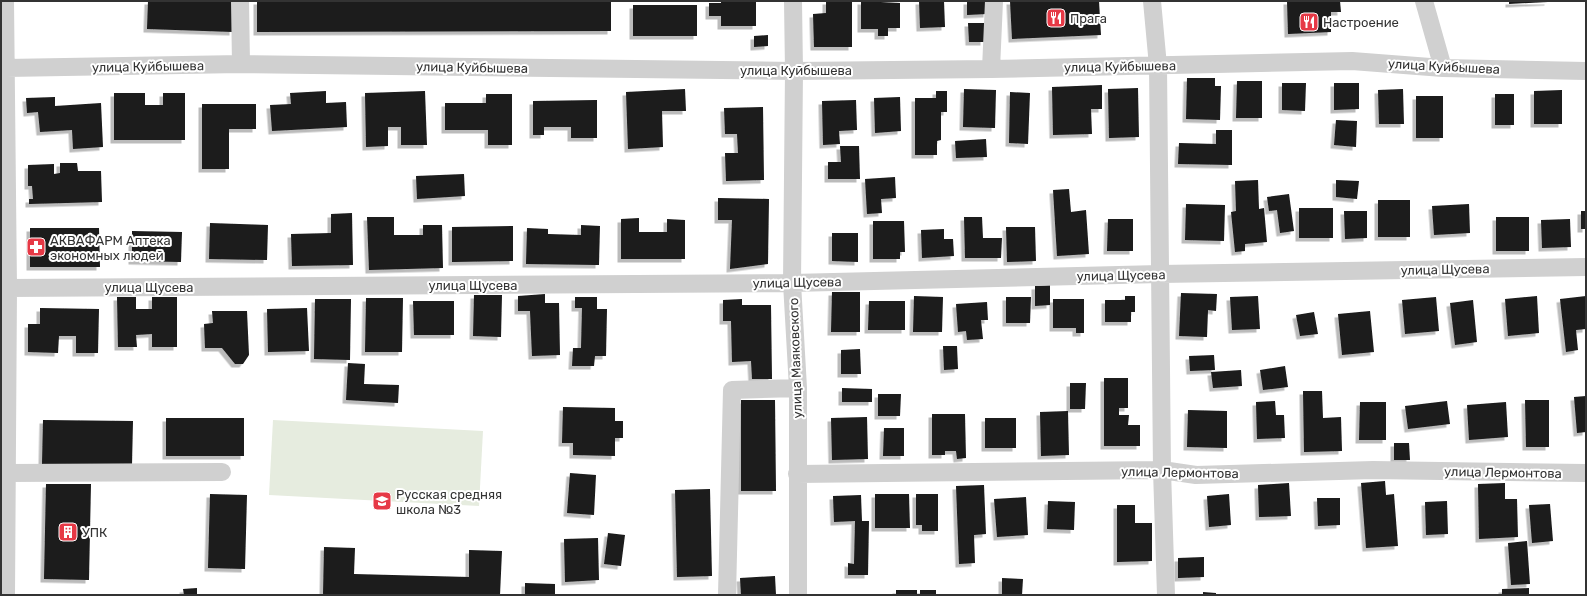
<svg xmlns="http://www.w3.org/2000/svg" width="1587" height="596" font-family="Rubik,sans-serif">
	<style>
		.green { fill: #e6ecdf }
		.building { fill: #1a1a1a; filter: url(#shadow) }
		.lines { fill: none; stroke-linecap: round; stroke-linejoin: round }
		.minor { stroke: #d0d0d0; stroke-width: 18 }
		.labels { text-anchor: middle; stroke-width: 4; stroke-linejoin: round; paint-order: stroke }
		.poi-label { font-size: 13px; fill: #333; stroke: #fff; text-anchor: start }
		.street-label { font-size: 13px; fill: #333; stroke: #fff }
	</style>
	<defs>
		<filter id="shadow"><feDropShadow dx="-3.5" dy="3.5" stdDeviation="0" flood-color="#0004"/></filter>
	</defs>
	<rect width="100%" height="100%" fill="#fff"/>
	<!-- green -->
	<path class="green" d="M273 420 483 431 479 506 269 495Z"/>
	<!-- building -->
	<path class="building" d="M148 1H234L233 32 147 29Z
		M257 1H611V31L257 32Z
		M721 1H756V26H721V16H709V3H721Z
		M826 1H852V47H814L813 14 826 13Z
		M861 1 900 3V28H888V36H878V29H861Z
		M919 1H944L945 27 920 28Z
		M967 1H987V14L967 15Z
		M1010 1H1099L1101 35 1012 39Z
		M1287 1H1340L1341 12H1331V32L1288 34Z
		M1509 1H1548V2L1509 4Z
		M633 5H697V36H633Z
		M968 23H984V42H969Z
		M768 35V46L754 47V36Z
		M1187 78H1215V86H1221L1220 120 1186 119Z
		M1237 81H1262V118H1236Z
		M1282 83H1306L1305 111 1282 110Z
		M1334 83H1359V109L1334 110Z
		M1102 85V109H1091L1092 134 1053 135 1052 87Z
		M1138 88 1139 137 1109 138 1108 89Z
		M685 89 686 111H662L663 147 628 149 626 92Z
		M964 89 996 90 995 128 963 127Z
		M1403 89 1404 124H1379L1378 90Z
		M1562 90V124H1534V91Z
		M326 91V103L346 102 347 127 272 131 270 105 291 104 290 93Z
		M425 91 427 145H401V127H388V146L366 147 365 93Z
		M936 91H947V112H941V140L937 141V155H915V98H936Z
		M1010 92 1030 93 1028 144 1009 143Z
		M114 93H145V105H163V93H185V140H114Z
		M486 94H512V145H488V130H445V103H486Z
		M1495 94H1514V125H1495Z
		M1416 96H1443V138H1416Z
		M55 97V106L101 103 103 147 73 149 72 130 40 132 38 112 27 113 26 98Z
		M900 97 901 131 875 133 874 98Z
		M597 100V138H571V127H544V135H533V101Z
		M856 100 857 130 839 131 840 144 823 145 822 101Z
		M202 104H256V129H229V169H202Z
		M763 107 764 180 726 181 725 153H738L737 134H725L724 108Z
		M1336 120 1357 121 1356 147 1334 145Z
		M1216 130H1232V165L1178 164 1179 143 1216 144Z
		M986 139 987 157 956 158 955 141Z
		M840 146H859L860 179H828V162H841Z
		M60 163H77L78 171H101L102 202 29 204V199H33L32 186H28V165L54 164V174L60 173Z
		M464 174 465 196 417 199 416 176Z
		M895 177 896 198 881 199 882 213 867 214 865 179Z
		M1258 180 1259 209 1264 208 1267 242 1245 244V251L1235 252 1231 212 1236 211 1235 181Z
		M1336 180 1359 181 1357 199 1336 197Z
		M1069 189 1071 212 1086 210 1089 254 1057 256 1053 190Z
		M1289 194 1294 231 1280 233 1277 210 1269 211 1267 197Z
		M718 198 769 199 768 264 730 269 732 220H718Z
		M1378 200H1410V237H1378Z
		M1186 204 1225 205 1224 241 1185 240Z
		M1469 204 1470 233 1434 235 1432 206Z
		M1299 208H1333V238H1299Z
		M1344 211H1367V238L1345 239Z
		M1581 211H1586V229H1581Z
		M352 213 353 265 292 266 291 234 331 233V214Z
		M367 217H394V235H423V225H442L443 268 369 270Z
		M964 217H982L983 238H1002L1001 258H965Z
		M1496 217H1529V251H1496Z
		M639 218V232H667V219L685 220V259H621V219Z
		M1108 219H1133V251H1107Z
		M1570 219 1571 247 1542 248 1541 220Z
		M873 221H904L905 252H900V259H873Z
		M210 223 268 225 267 260 209 259Z
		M581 225 600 226 599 265 526 264 527 228 548 229V234L581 235Z
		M513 226V261L452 262V227Z
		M1006 227H1035L1036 261 1007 262Z
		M30 228H99L100 267H30Z
		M944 229V239H953L954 256 922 258 921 230Z
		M132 231 182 232 181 262 132 261Z
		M832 233H858V262L832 261Z
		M1050 285V305L1035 306V286Z
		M832 292H860V332H831Z
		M1181 293 1217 294 1216 311 1208 310 1207 337 1179 336Z
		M545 294V303H559L560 355 532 356 530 311H518V296Z
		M474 295H502L501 337 473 336Z
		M914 296 943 297 942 332H913Z
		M1125 296H1135V312H1131V322H1105V300H1125Z
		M1258 296 1260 329 1232 330 1230 297Z
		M1537 296 1539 333 1508 336 1505 299Z
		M1586 296V329L1576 330 1578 350 1566 352 1560 299Z
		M117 297H136V309H152V297H177V347H152V334L136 335 137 347H118Z
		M575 297H597V309H607L606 356H595L594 366H572L573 348H581L582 308H575Z
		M1006 297H1031L1030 323H1006Z
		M1436 297 1439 331 1405 334 1402 300Z
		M366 298H403L402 352H365Z
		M315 299H351L350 360 314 359Z
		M742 299V305H771L772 379H752L751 361 732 362 731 321H723V300Z
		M1053 299H1084V333H1076V328H1053Z
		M1473 300 1477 342 1455 345 1450 303Z
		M413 301H454V335H414Z
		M869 301H905V330H868Z
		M987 302 988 320H981L983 339 967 340 966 331 958 332 956 304Z
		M40 308 99 309 98 353H76V336H59L58 353 28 352V324H40Z
		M307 308 309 351 268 352 267 309Z
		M212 311H247L249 355 243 364H235L222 348H205L204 324 213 323Z
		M1370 311 1374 352 1342 355 1338 314Z
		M1314 312 1318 334 1300 336 1296 315Z
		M943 346H957L958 369 944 370Z
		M860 349 861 374H841V350Z
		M1214 355 1215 370 1190 371 1189 356Z
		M348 363 365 364 364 384 399 385 398 403 346 400Z
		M1285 366 1288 387 1263 390 1260 370Z
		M1241 370 1242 386 1213 388 1211 372Z
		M1104 378H1128V408H1119V415H1129L1128 425H1140V446H1104Z
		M1070 383H1086L1085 409H1070Z
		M842 388 872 389V402H842Z
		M1303 391H1322L1323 418 1341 417 1342 451 1304 452Z
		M878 394H901L900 416H878Z
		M1586 396V432L1577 433 1574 397Z
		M741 400H775L776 491H741Z
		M1525 400H1549V447H1526Z
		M1275 401 1276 415H1284L1285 438 1257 439 1256 402Z
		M1447 401 1450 424 1408 429 1405 406Z
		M1360 402H1386V440H1359Z
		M1506 402 1508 437 1469 440 1467 405Z
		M563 407 615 408V421H623V438H615V456L573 455V443H562Z
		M1188 410 1227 411V448L1187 447Z
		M1068 411 1069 455 1041 456 1040 412Z
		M932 414H965L966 458 957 459 956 451H945V455H932Z
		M867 417 868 459 832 460 831 418Z
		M166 418H244V456H166Z
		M985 418H1016V448H985Z
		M43 420 133 421 132 465 42 464Z
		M884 428H904V456H883Z
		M1394 443H1409L1410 460H1394Z
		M570 473 596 475 594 515 567 513Z
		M1385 481 1386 495 1394 494 1398 546 1366 548 1361 483Z
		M1289 483 1291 516 1259 517 1258 485Z
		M1505 483V499H1517L1518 537 1479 539 1478 484Z
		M46 484H91L89 580 44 579Z
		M984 485 986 534 974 535 975 563 959 564 956 486Z
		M710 489 712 576 677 577 675 490Z
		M210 494 247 495 245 569 208 568Z
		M875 494H909L910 528H875Z
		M916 494H938V531H922V525H916Z
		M1229 494 1231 525 1209 527 1207 496Z
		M861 495 862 521H869L868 575H848V563L854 564 855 521 834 522 833 496Z
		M1026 497 1028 535 997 537 994 499Z
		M1317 498H1340V525L1318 526Z
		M1048 501 1075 502 1074 530 1047 529Z
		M1447 501 1448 534 1426 535 1425 502Z
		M1550 504 1553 541 1532 543 1529 505Z
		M1117 505H1135V523H1152V561L1117 562Z
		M608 533 625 535 621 566 604 564Z
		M598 538 599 580 565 582 564 539Z
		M1527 541 1530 584 1511 585 1508 543Z
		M324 547 355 548 354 574 469 577V550L502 551 500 595H323Z
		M1204 557V577L1178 578V558Z
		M775 576 776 595H741L740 578Z
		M1002 578 1023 579 1022 595H1002Z
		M525 583 555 584V595H525Z
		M197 588V595H184L183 589Z
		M1529 588V595H1502V589Z
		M896 590H917V595H896Z
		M920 590H936V595H920Z
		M1203 592 1216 593V595H1203Z"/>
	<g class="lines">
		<!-- minor -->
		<path class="minor" d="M5 1 8 288 6 595
			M240 1 241 64
			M793 1 794 71 792 283 798 388V595
			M1152 1 1158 66 1162 470 1166 595
			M1424 1 1443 68
			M6 68 241 64 794 71 991 69 1352 61 1443 68 1586 71
			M991 69 994 1
			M8 288 792 283 1160 274 1586 267
			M7 473 222 472
			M797 474 1162 470 1196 475 1373 470 1586 473
			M727 595 732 390 798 388"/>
	</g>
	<!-- icons -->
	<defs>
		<symbol id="restaurant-square" viewBox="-11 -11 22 22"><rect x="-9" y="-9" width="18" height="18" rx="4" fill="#e63946" stroke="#fff"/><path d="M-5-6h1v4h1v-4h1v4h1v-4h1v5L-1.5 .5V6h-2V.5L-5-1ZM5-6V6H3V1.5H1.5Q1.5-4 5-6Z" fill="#fff"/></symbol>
		<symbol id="pharmacy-square" viewBox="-11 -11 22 22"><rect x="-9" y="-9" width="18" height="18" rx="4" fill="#e63946" stroke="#fff"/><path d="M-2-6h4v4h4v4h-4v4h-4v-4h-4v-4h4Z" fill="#fff"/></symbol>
		<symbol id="school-square" viewBox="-11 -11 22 22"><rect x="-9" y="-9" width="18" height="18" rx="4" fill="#e63946" stroke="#fff"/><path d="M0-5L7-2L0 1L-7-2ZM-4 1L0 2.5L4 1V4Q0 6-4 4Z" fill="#fff"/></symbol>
		<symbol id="building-square" viewBox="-11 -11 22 22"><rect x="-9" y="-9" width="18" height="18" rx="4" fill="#e63946" stroke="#fff"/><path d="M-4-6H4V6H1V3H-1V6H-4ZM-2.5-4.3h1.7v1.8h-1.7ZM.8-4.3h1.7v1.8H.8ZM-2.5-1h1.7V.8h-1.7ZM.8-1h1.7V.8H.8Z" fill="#fff"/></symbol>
	</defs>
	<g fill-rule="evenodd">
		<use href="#restaurant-square" x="1045" y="7" width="22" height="22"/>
		<use href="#restaurant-square" x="1298" y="11" width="22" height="22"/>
		<use href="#pharmacy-square" x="25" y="236" width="22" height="22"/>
		<use href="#school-square" x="371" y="490" width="22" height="22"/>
		<use href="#building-square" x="57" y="521" width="22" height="22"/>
	</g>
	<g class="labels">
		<!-- poi labels -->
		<g class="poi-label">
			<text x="1070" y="23">Прага</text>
			<text x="1323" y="27">Настроение</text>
			<text x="50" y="245">АКВАФАРМ Аптека<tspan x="50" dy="15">экономных людей</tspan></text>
			<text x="396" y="499">Русская средняя<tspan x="396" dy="15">школа №3</tspan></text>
			<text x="82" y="537">УПК</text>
		</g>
		<!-- street labels -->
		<g class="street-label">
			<text transform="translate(148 66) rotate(-1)" y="5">улица Куйбышева</text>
			<text transform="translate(1120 66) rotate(-1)" y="5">улица Куйбышева</text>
			<text transform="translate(1444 66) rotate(3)" y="5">улица Куйбышева</text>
			<text transform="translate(472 67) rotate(1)" y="5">улица Куйбышева</text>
			<text x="796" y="75">улица Куйбышева</text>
			<text transform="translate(1445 269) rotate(-1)" y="5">улица Щусева</text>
			<text transform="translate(1121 275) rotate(-1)" y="5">улица Щусева</text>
			<text transform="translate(797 282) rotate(-1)" y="5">улица Щусева</text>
			<text x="473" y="290">улица Щусева</text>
			<text x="149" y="292">улица Щусева</text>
			<text transform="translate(795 358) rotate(-92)" y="5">улица Маяковского</text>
			<text transform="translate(1180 472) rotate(1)" y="5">улица Лермонтова</text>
			<text transform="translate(1503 472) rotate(1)" y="5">улица Лермонтова</text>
		</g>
	</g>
	<!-- border -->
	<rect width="1587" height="596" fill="none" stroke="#333333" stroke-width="4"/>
</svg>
